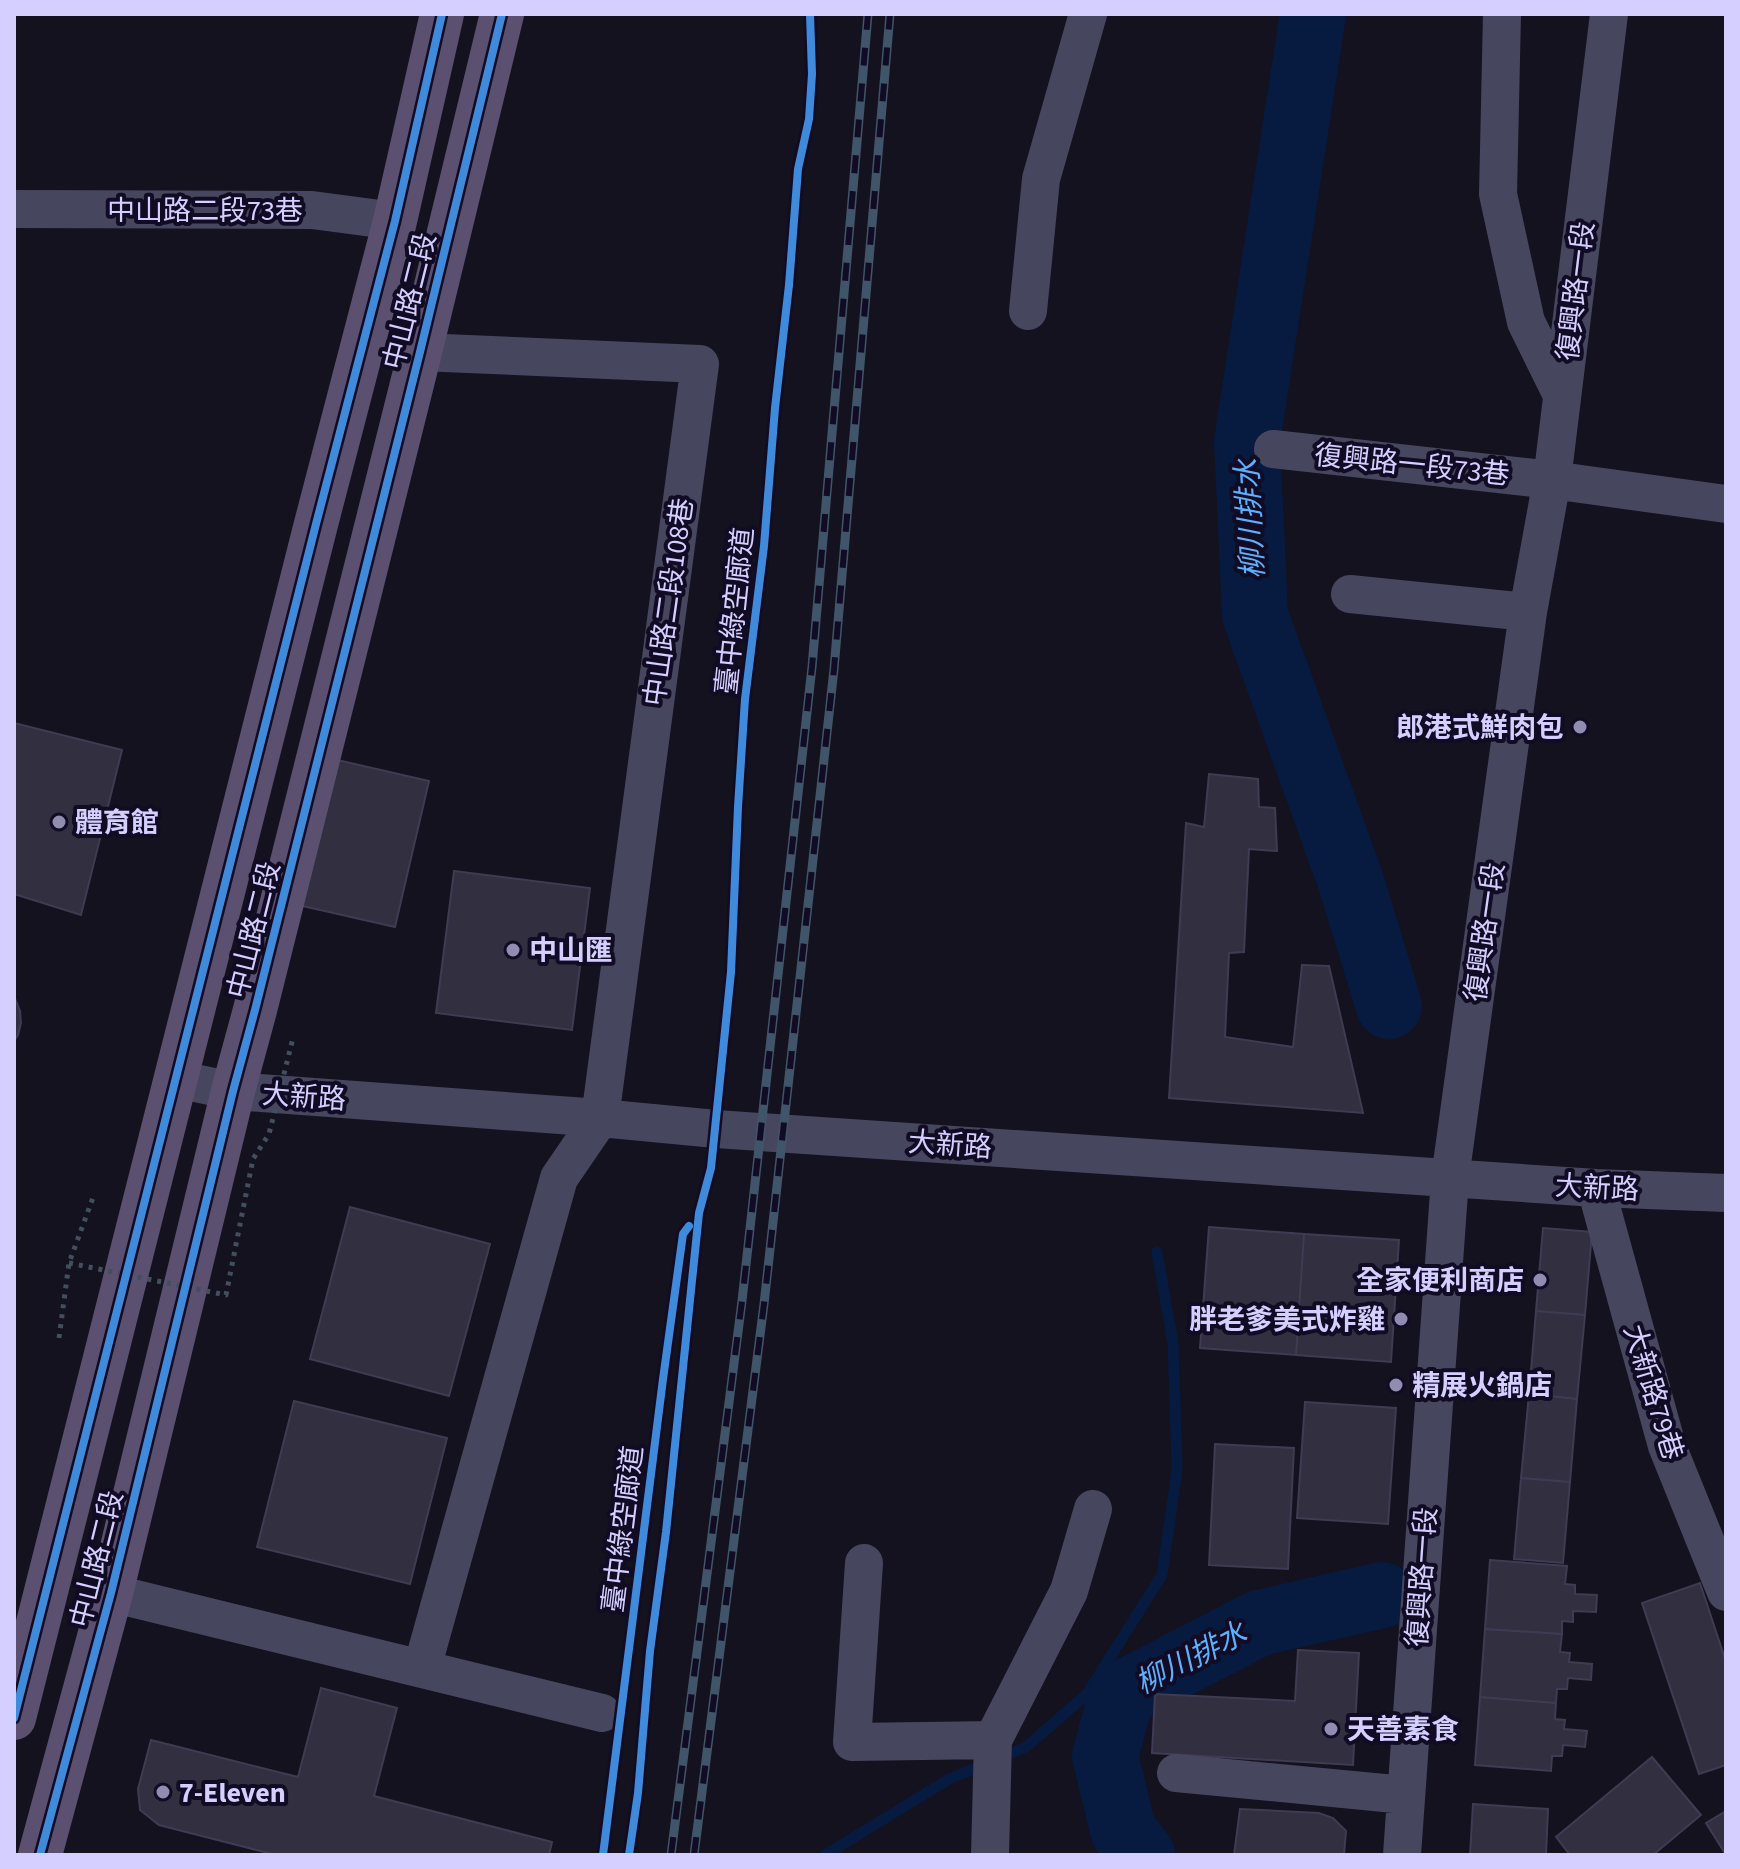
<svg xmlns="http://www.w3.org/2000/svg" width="1740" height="1869" font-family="'Source Sans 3','Noto Sans TC',sans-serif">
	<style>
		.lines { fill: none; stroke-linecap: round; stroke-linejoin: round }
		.stream { stroke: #071a40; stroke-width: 11 }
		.river { stroke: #071a40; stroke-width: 66 }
		.building { fill: #322f41; stroke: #403b53; stroke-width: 2 }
		.path { stroke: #424f5f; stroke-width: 5; stroke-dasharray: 4 6; stroke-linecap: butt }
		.minor { stroke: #47465f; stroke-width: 38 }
		.major { stroke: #5c5070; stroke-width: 44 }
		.rail-casing { stroke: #405569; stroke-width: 9 }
		.rail { stroke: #110c24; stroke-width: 6; stroke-dasharray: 18; stroke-linecap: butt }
		.path-bridge { stroke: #424f5f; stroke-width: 5; stroke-dasharray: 4 6; stroke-linecap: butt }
		.cycleway-casing { stroke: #110c24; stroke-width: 13 }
		.cycleway { stroke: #408adc; stroke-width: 8 }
		.poi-dot { fill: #918db0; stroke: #110c24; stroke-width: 3 }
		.labels { text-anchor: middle; stroke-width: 8; stroke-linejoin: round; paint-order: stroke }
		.street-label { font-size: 28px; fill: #d5cfff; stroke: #110c24 }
		.poi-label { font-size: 28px; font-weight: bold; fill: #d5cfff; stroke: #110c24; text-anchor: start }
		.water-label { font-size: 30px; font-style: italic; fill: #5db0ff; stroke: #110c24 }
	</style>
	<rect width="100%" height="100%" fill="#14121e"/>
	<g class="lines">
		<!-- stream -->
		<path class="stream" d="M825 1855 949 1779 1026 1747 1087 1694 1162 1575 1177 1470 1173 1343 1157 1252"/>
		<!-- river -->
		<path class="river" d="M1313 14 1247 441 1255 615 1351 882 1389 1006
			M1142 1855 1123 1830 1105 1756 1122 1694 1259 1623 1382 1595"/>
	</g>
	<!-- building -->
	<path class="building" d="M14 723 122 750 81 915 14 894Z
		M333 759 429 781 395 927 298 905Z
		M1209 774 1258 779 1259 807 1275 808 1277 851 1249 849 1244 952 1229 953 1225 1037 1293 1047 1302 965 1329 966 1363 1113 1169 1098 1186 823 1204 827Z
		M454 871 590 888 572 1030 436 1013Z
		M14 996 20 1011 21 1023 18 1035 14 1041Z
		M350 1207 490 1244 449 1396 310 1359Z
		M1209 1227 1304 1234 1296 1355 1200 1348Z
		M1543 1228 1592 1232 1585 1315 1536 1311Z
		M1304 1234 1399 1240 1391 1362 1296 1355Z
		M1536 1311 1585 1315 1577 1399 1529 1394Z
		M1529 1394 1577 1399 1570 1482 1521 1478Z
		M294 1401 447 1438 410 1584 257 1547Z
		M1305 1402 1396 1408 1388 1524 1297 1518Z
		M1215 1444 1294 1448 1288 1569 1209 1565Z
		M1521 1478 1570 1482 1563 1563 1514 1559Z
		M1490 1560 1567 1566 1565 1584 1575 1585V1594L1597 1595 1596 1612 1573 1611V1622L1562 1621V1634L1485 1629Z
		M1700 1583 1726 1662V1765L1699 1774 1642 1603Z
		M1485 1629 1562 1634 1560 1652 1570 1653 1569 1662 1592 1664 1591 1680 1568 1678 1567 1689H1557L1556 1703 1480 1697Z
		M1298 1650 1359 1653 1353 1765 1152 1753 1155 1694 1295 1701Z
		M321 1688 397 1708 374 1796 552 1842 549 1855H276L159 1825 140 1810 138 1789 151 1740 298 1777Z
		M1480 1697 1556 1703 1555 1719 1565 1720 1564 1729 1587 1731 1585 1747 1563 1745 1562 1756H1552L1551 1771 1475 1765Z
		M1652 1757 1701 1815 1653 1855H1570L1556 1837Z
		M1473 1804 1548 1809 1546 1855H1470Z
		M1240 1809 1319 1813 1333 1818 1346 1831 1344 1855H1234Z
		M1726 1811V1855L1706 1823Z"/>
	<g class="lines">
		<!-- path -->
		<path class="path" d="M59 1338 69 1263 94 1195"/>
		<!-- minor -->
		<path class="minor" d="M1502 14 1498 194 1526 322 1562 395
			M14 209 312 210 395 221
			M1028 311 1041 179 1088 14
			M420 352 700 364 600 1118 559 1178 422 1668
			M1273 449 1552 480 1726 504
			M1350 594 1528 612
			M176 1079 233 1091 600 1118 716 1129 1596 1188 1726 1193
			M1596 1188 1667 1446 1726 1592
			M864 1563 852 1742 993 1740
			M111 1593 602 1713
			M1176 1773 1405 1795
			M990 1855 993 1740 1069 1591 1093 1509
			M1402 1855 1450 1178 1528 612 1552 480 1609 14"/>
		<!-- major -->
		<path class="major" d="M14 1718 316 524 395 221 442 14
			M40 1855 111 1593 233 1091 255 1010 420 352 502 14"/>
		<defs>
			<path id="rail" d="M671 1855 742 1301 812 667 868 14
				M694 1855 764 1304 834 669 890 14"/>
		</defs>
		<!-- rail casing -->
		<use href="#rail" class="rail-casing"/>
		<!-- rail -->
		<use href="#rail" class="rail"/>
		<!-- path-bridge -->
		<path class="path-bridge" d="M69 1263 226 1295 253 1159 269 1134 293 1038"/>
		<defs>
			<path id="cycleway" d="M14 1718 316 524 395 221 442 14
				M40 1855 111 1593 233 1091 255 1010 420 352 502 14
				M603 1855 663 1379 683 1234 689 1226
				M629 1855 638 1793 650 1651 666 1532 699 1213 711 1168 731 972 738 807 745 699 764 546 775 408 789 285 798 169 809 119 812 74 810 14"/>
		</defs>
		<!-- cycleway casing -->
		<use href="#cycleway" class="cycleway-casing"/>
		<!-- cycleway -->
		<use href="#cycleway" class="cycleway"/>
	</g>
	<!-- markers -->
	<g class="poi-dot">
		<circle cx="1580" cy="727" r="8"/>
		<circle cx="59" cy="822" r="8"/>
		<circle cx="513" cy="950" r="8"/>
		<circle cx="1540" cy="1280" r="8"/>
		<circle cx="1401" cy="1319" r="8"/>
		<circle cx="1396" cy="1385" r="8"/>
		<circle cx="1331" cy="1729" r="8"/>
		<circle cx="163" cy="1792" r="8"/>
	</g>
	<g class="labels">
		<!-- street labels -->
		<g class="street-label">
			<text x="205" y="220">中山路二段73巷</text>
			<text transform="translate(1575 291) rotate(-83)" y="10">復興路一段</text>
			<text transform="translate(409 301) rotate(-76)" y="10">中山路二段</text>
			<text transform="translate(1412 464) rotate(6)" y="10">復興路一段73巷</text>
			<text transform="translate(668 602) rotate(-82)" y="10">中山路二段108巷</text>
			<text transform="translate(734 611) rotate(-84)" y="10">臺中綠空廊道</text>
			<text transform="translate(253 930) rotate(-76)" y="10">中山路二段</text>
			<text transform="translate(1484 932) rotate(-82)" y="10">復興路一段</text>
			<text transform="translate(304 1096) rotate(4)" y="10">大新路</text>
			<text transform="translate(950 1144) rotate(4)" y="10">大新路</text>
			<text transform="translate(1597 1187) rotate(3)" y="10">大新路</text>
			<text transform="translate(1654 1392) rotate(73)" y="10">大新路79巷</text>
			<text transform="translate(622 1529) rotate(-83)" y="10">臺中綠空廊道</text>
			<text transform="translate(96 1559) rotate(-76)" y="10">中山路二段</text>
			<text transform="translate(1421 1577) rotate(-86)" y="10">復興路一段</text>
		</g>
		<!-- poi labels -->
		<g class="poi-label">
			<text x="1564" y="737" text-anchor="end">郎港式鮮肉包</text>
			<text x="75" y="832">體育館</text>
			<text x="529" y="960">中山匯</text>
			<text x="1524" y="1290" text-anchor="end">全家便利商店</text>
			<text x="1385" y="1329" text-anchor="end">胖老爹美式炸雞</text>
			<text x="1412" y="1395">精展火鍋店</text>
			<text x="1347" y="1739">天善素食</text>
			<text x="179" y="1802">7-Eleven</text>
		</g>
		<!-- water labels -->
		<g class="water-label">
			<text transform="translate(1250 519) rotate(-93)" y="10">柳川排水</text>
			<text transform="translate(1191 1658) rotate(-27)" y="10">柳川排水</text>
		</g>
	</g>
	<!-- border -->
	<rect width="1740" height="1869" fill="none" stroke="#d5cfff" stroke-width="32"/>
</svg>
